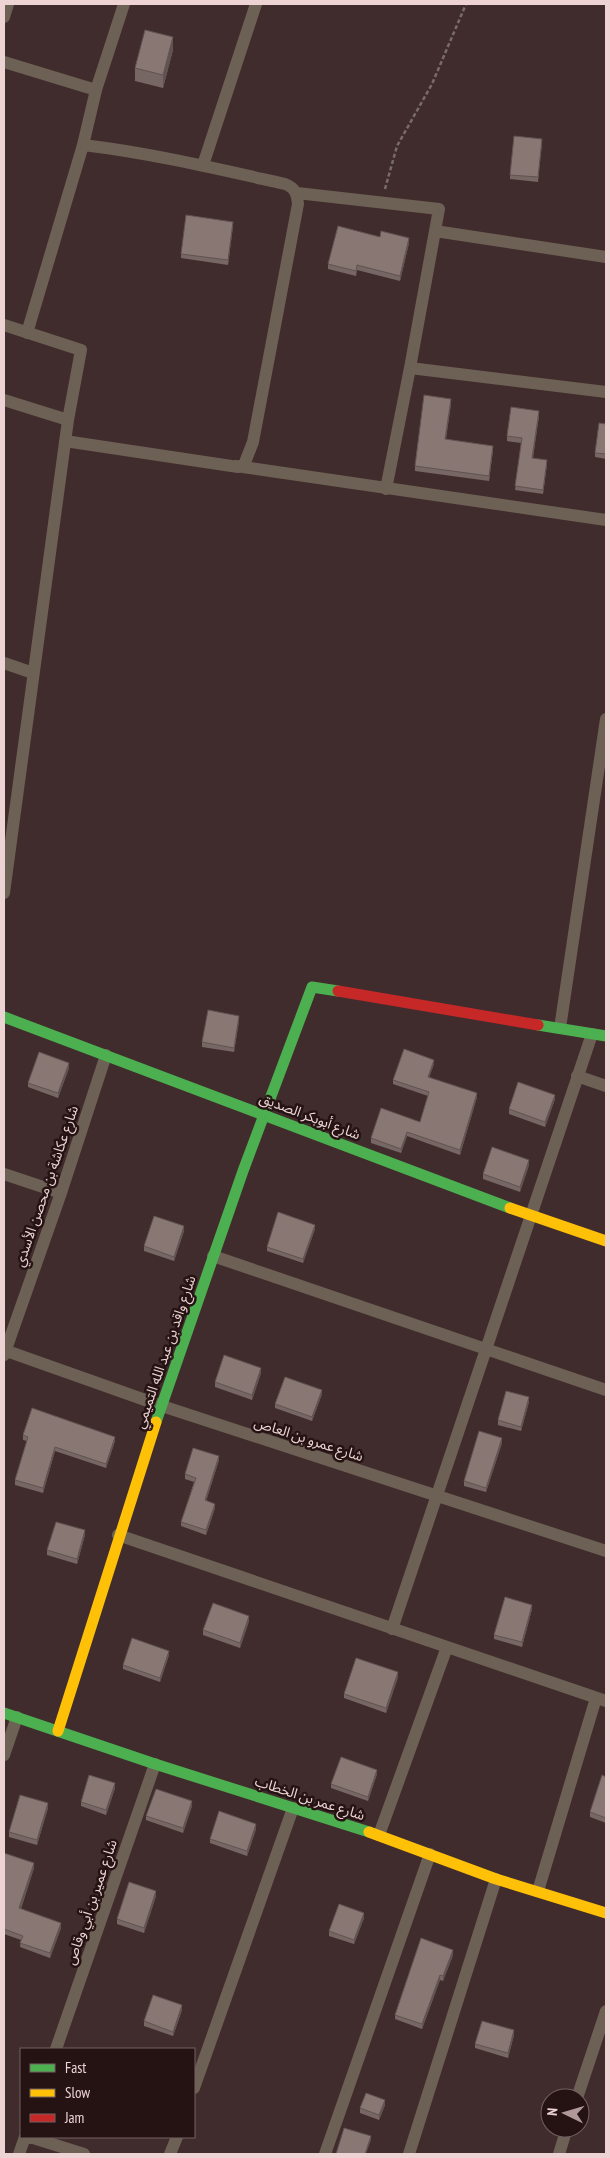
<svg xmlns="http://www.w3.org/2000/svg" width="610" height="2158" font-family="'PT Sans Narrow','Noto Sans Arabic',sans-serif">
	<style>
		.lines { fill: none; stroke-linecap: round; stroke-linejoin: round }
		.path { stroke: #786d66; stroke-width: 2.5; stroke-dasharray: 4 2.5; stroke-linecap: butt }
		.street { stroke: #6c6154; stroke-width: 12 }
		.fast { stroke: #4caf50; stroke-width: 11 }
		.slow { stroke: #ffc107; stroke-width: 11 }
		.jam { stroke: #c62828; stroke-width: 11 }
		.wall { fill: #766664 }
		.shaded-wall { fill: #605351 }
		.building { fill: #897774; stroke: #605351 }
		.labels { text-anchor: middle; stroke-width: 5; stroke-linejoin: round; paint-order: stroke }
		.street-label { font-size: 14px; fill: #edd3d3; stroke: #251313 }
	</style>
	<rect width="100%" height="100%" fill="#412c2d"/>
	<g class="lines">
		<!-- path -->
		<path class="path" d="M385 189 397 146 432 84 466 4"/>
		<!-- street -->
		<path class="street" d="M4 17 8 4
			M4 62 96 90
			M203 165 256 4
			M297 193 439 209 410 368
			M435 231 606 257
			M4 325 81 350 68 420 4 893
			M27 333 83 145
			M4 400 68 420
			M65 441 238 467 244 465 253 442 298 204C297 193 295 188 285 184 218 169 151 153 83 145L96 90 124 4
			M236 466 606 520
			M386 489 410 368 606 392
			M4 663 33 673
			M560 1028 606 719
			M577 1076 606 1086
			M4 1174 61 1193
			M213 1256 606 1390
			M4 1350 162 1406 606 1551
			M4 1355 61 1193 106 1055
			M118 1535 606 1701
			M392 1629 592 1034
			M4 1755 17 1717
			M379 1835 447 1647
			M538 1891 596 1698
			M56 2049 155 1764
			M194 2088 293 1808
			M577 2098 606 2011
			M30 2137 84 2154
			M19 2154 25 2137
			M170 2154 177 2137
			M325 2154 430 1854
			M409 2154 496 1879
			M559 2154 567 2128"/>
		<!-- fast -->
		<path class="fast" d="M4 1017 510 1208
			M538 1025 606 1036
			M156 1422 243 1171 312 987 338 991
			M4 1713 155 1764 369 1832"/>
		<!-- slow -->
		<path class="slow" d="M510 1208 606 1241
			M58 1731 156 1422
			M369 1832 496 1879 606 1913"/>
		<!-- jam -->
		<path class="jam" d="M338 991 538 1025"/>
	</g>
	<!-- wall -->
	<path class="wall" d="M173 50 163 88 135 81V68Z
		M542 143 538 182 510 179V175Z
		M233 226 228 265 181 258V254Z
		M380 237 409 243 400 281 357 270 356 276 328 269V264Z
		M451 404 446 439 493 450 489 481 415 471V466Z
		M539 416 533 458 547 464 543 494 515 490 521 443 507 441V436Z
		M606 424V459L595 457V453Z
		M239 1021 234 1052 202 1047V1042Z
		M434 1064 429 1077 477 1097 460 1155 407 1136 401 1153 371 1143V1138L420 1122 428 1096 393 1084V1080Z
		M69 1068 58 1098 28 1087V1083Z
		M555 1099 545 1127 509 1114V1109Z
		M529 1165 520 1192 483 1179V1174Z
		M315 1229 303 1263 267 1251V1247Z
		M184 1231 174 1261 144 1251V1246Z
		M261 1373 252 1400 215 1387V1382Z
		M322 1394 312 1421 275 1408V1404Z
		M529 1402 521 1431 498 1425V1420Z
		M23 1435 115 1441 106 1468 55 1451 43 1493 15 1485V1480L27 1441 23 1440Z
		M502 1443 486 1492 464 1486V1481Z
		M219 1460 206 1501 215 1508 206 1535 181 1526V1522L194 1482 185 1479V1474Z
		M85 1535 77 1564 47 1555V1550Z
		M532 1609 522 1647 494 1639V1635Z
		M249 1621 240 1648 203 1635V1630Z
		M169 1655 160 1682 123 1669V1665Z
		M398 1677 386 1713 344 1698V1694Z
		M377 1774 368 1801 331 1788V1784Z
		M606 1777V1823L590 1817V1812Z
		M115 1788 106 1815 81 1806V1802Z
		M192 1806 183 1833 146 1820V1816Z
		M48 1808 37 1845 9 1837V1832Z
		M256 1829 247 1856 210 1843V1839Z
		M4 1853 34 1868 21 1909 61 1928 50 1958 20 1947 21 1940 4 1934Z
		M156 1896 144 1933 117 1924V1919Z
		M364 1918 354 1944 329 1936V1931Z
		M453 1955 443 1981 440 1980 422 2029 395 2019V2015Z
		M182 2010 173 2036 144 2026V2021Z
		M514 2035 508 2058 475 2048V2044Z
		M385 2105 379 2120 360 2113V2108Z"/>
	<!-- shaded-wall -->
	<path class="shaded-wall" d="M173 37V50L163 88V75Z
		M233 222V226L228 265V260Z
		M409 238V243L400 281V276Z
		M451 399V404L445 444V439Z
		M539 411V416L532 462V458Z
		M493 446V450L489 481V476Z
		M547 460V464L543 494V490Z
		M239 1016V1021L234 1052V1048Z
		M434 1060V1064L428 1081V1077Z
		M69 1063V1068L58 1098V1093Z
		M477 1093V1097L460 1155V1150Z
		M555 1095V1099L545 1127V1122Z
		M407 1132V1136L401 1153V1149Z
		M529 1160V1165L520 1192V1187Z
		M315 1225V1229L303 1263V1259Z
		M184 1226V1231L174 1261V1257Z
		M261 1368V1373L252 1400V1395Z
		M322 1390V1394L312 1421V1417Z
		M529 1397V1402L521 1431V1427Z
		M115 1437V1441L106 1468V1464Z
		M502 1438V1443L486 1492V1488Z
		M55 1447V1451L43 1493V1488Z
		M219 1456V1460L205 1505V1500Z
		M215 1504V1508L206 1535V1530Z
		M85 1530V1535L77 1564V1559Z
		M532 1605V1609L522 1647V1642Z
		M249 1616V1621L240 1648V1643Z
		M169 1651V1655L160 1682V1678Z
		M398 1672V1677L386 1713V1708Z
		M377 1770V1774L368 1801V1797Z
		M115 1783V1788L106 1815V1810Z
		M192 1801V1806L183 1833V1828Z
		M48 1803V1808L37 1845V1840Z
		M256 1824V1829L247 1856V1851Z
		M34 1863V1868L19 1913V1908Z
		M156 1891V1896L144 1933V1928Z
		M364 1913V1918L354 1944V1940Z
		M61 1923V1928L50 1958V1953Z
		M453 1950V1955L443 1981V1976Z
		M440 1975V1980L422 2029V2024Z
		M182 2005V2010L173 2036V2032Z
		M514 2030V2035L508 2058V2053Z
		M385 2100V2105L379 2120V2115Z
		M371 2136V2140L366 2154H365Z"/>
	<!-- building -->
	<path class="building" d="M145 30 173 37 163 75 135 68Z
		M514 136 542 139 538 177 510 175Z
		M186 215 233 222 228 260 181 254Z
		M338 226 380 237 381 231 409 238 400 276 357 265 356 271 328 264Z
		M424 395 451 399 445 439 493 446 489 476 415 466Z
		M511 407 539 411 532 458 547 460 543 490 515 486 522 438 507 436Z
		M599 423 606 424V454L595 453Z
		M208 1010 239 1016 234 1048 202 1042Z
		M404 1049 434 1060 428 1077 477 1093 460 1150 407 1132 401 1149 371 1138 381 1108 420 1122 429 1092 393 1080Z
		M39 1052 69 1063 58 1093 28 1083Z
		M518 1082 555 1095 545 1122 509 1109Z
		M492 1147 529 1160 520 1187 483 1174Z
		M278 1212 315 1225 303 1259 267 1247Z
		M154 1216 184 1226 174 1257 144 1246Z
		M224 1355 261 1368 252 1395 215 1382Z
		M285 1377 322 1390 312 1417 275 1404Z
		M506 1391 529 1397 521 1427 498 1420Z
		M32 1408 115 1437 106 1464 55 1447 43 1488 15 1480 28 1437 23 1435Z
		M479 1431 502 1438 486 1488 464 1481Z
		M193 1448 219 1456 205 1500 215 1504 206 1530 181 1522 196 1478 185 1474Z
		M56 1522 85 1530 77 1559 47 1550Z
		M505 1597 532 1605 522 1642 494 1635Z
		M213 1603 249 1616 240 1643 203 1630Z
		M132 1638 169 1651 160 1678 123 1665Z
		M356 1658 398 1672 386 1708 344 1694Z
		M341 1757 377 1770 368 1797 331 1784Z
		M89 1775 115 1783 106 1810 81 1802Z
		M602 1775 606 1777V1818L590 1812Z
		M156 1789 192 1801 183 1828 146 1816Z
		M20 1795 48 1803 37 1840 9 1832Z
		M219 1811 256 1824 247 1851 210 1839Z
		M4 1853 34 1863 19 1908 61 1923 50 1953 20 1943 23 1936 4 1929Z
		M129 1882 156 1891 144 1928 117 1919Z
		M339 1904 364 1913 354 1940 329 1931Z
		M421 1938 453 1950 443 1976 440 1975 422 2024 395 2015Z
		M153 1995 182 2005 173 2032 144 2021Z
		M482 2021 514 2030 508 2053 475 2044Z
		M366 2093 385 2100 379 2115 360 2108Z
		M344 2128 371 2136 365 2154H336Z"/>
	<g class="labels">
		<!-- street labels -->
		<g class="street-label">
			<text transform="translate(310 1116) rotate(21)" y="5">شارع أبوبكر الصديق</text>
			<text transform="translate(46 1186) rotate(-71)" y="5">شارع عكاشة بن محصن الأسدي</text>
			<text transform="translate(165 1352) rotate(-71)" y="5">شارع واقد بن عبد الله التميمي</text>
			<text transform="translate(309 1439) rotate(18)" y="5">شارع عمرو بن العاص</text>
			<text transform="translate(310 1798) rotate(18)" y="5">شارع عمر بن الخطاب</text>
			<text transform="translate(91 1902) rotate(-71)" y="5">شارع عمير بن أبي وقاص</text>
		</g>
	</g>
	<!-- border -->
	<rect width="610" height="2158" fill="none" stroke="#edd3d3" stroke-width="10"/>
	<!-- legend -->
	<rect x="20" y="2048" width="175" height="90" fill="#251313" stroke="#756060"/>
	<rect x="30" y="2064" width="25" height="8" fill="#4caf50" stroke="#756060"/>
	<text x="65" y="2073" font-size="15" fill="#edd3d3">Fast</text>
	<rect x="30" y="2089" width="25" height="8" fill="#ffc107" stroke="#756060"/>
	<text x="65" y="2098" font-size="15" fill="#edd3d3">Slow</text>
	<rect x="30" y="2114" width="25" height="8" fill="#c62828" stroke="#756060"/>
	<text x="65" y="2123" font-size="15" fill="#edd3d3">Jam</text>
	<!-- north arrow -->
	<g transform="translate(565 2113) rotate(275)"><circle r="24" fill="#251313" stroke="#756060"/>
	<path d="M0-4L9 19L0 12L-9 19Z" fill="#b19999"/>
	<text y="-8" font-size="14" font-weight="bold" text-anchor="middle" fill="#edd3d3">N</text>
	</g>
</svg>
